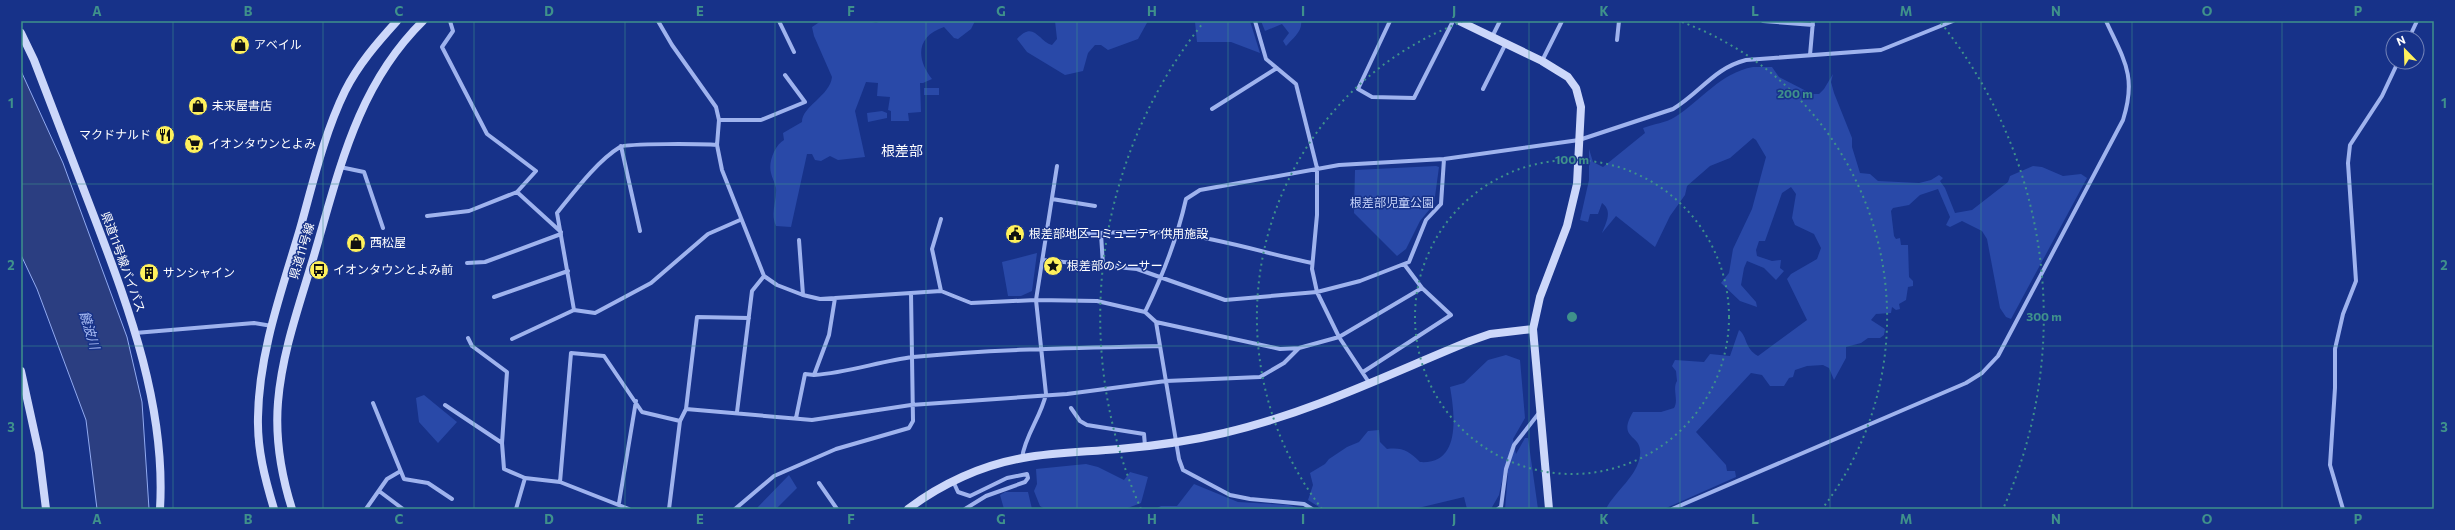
<svg xmlns="http://www.w3.org/2000/svg" width="2455" height="530" font-family="Commissioner,'Noto Sans JP',sans-serif">
	<style>
		.green { fill: #2949a8 }
		.water { fill: #2b3e81; stroke: #91aaf1 }
		.lines { fill: none; stroke-linecap: round; stroke-linejoin: round }
		.street { stroke: #9fb3ee; stroke-width: 4 }
		.secondary { stroke: #ccd7fa; stroke-width: 8 }
		.grid { fill: none; stroke: #3f918b; stroke-width: 1; stroke-opacity: 0.55 }
		.ring { fill: none; stroke: #3f918b; stroke-width: 2; stroke-dasharray: 2 4 }
		.labels { text-anchor: middle; stroke-width: 3; stroke-linejoin: round; paint-order: stroke }
		.poi-label { font-size: 12px; fill: #fff; stroke: #173289; text-anchor: start }
		.park-label { font-size: 12px; fill: #c5d2fa; stroke: #173289 }
		.street-label { font-size: 12px; fill: #fff; stroke: #173289 }
		.water-label { font-size: 13px; font-style: italic; fill: #abbef6; stroke: #173289 }
		.quarter-label { font-size: 14px; fill: #fff; stroke: #173289 }
		.centre { fill: #3f918b; stroke: #173289; stroke-width: 2 }
		.ring-label { font-size: 12px; text-anchor: middle; font-weight: bold; fill: #3f918b; stroke: #173289; stroke-width: 3; stroke-linejoin: round; paint-order: stroke }
		.neatline { fill: none; stroke: #3f918b; stroke-width: 1.5 }
		.grid-label { font-size: 13px; text-anchor: middle; font-weight: bold; fill: #3f918b }
	</style>
	<rect width="100%" height="100%" fill="#173289"/>
	<!-- green -->
	<path class="green" d="M821 21H869L876 23 881 21H975L971 29 958 39 954 38 944 27C916 36 916 59 932 79L923 83H920L921 112 908 113 909 121H891V111L888 110 890 97 877 96 878 83 866 82 855 111 865 157 838 160 830 156 821 161 815 160 812 154H807L791 227 776 226C770 213 777 201 776 188 775 183 772 178 771 173 768 162 775 145 784 140L783 133 802 122C802 106 830 96 832 77L814 36 812 27Z
		M1055 21H1148L1138 39 1108 50 1101 45H1095L1088 53 1083 71 1065 75 1027 52 1017 39C1034 20 1038 41 1052 45L1057 39Z
		M1182 21H1250L1260 53 1231 42H1197L1195 22Z
		M1261 21H1301C1303 31 1292 39 1286 46L1283 41 1289 33 1282 24 1265 31Z
		M1753 67H1772L1779 77 1812 94H1819L1824 89 1833 74 1831 82 1834 93 1852 138V147L1860 173 1870 174 1878 181 1919 183 1931 180 1939 175 1943 178 1940 181 1945 188 1955 213 1972 210 2008 182 2010 176 2033 166 2042 167 2063 176 2081 174 2087 178 2011 319 2006 317 2000 308 1987 239 1982 231 1962 221 1950 227 1946 225 1950 217 1938 189 1920 195 1909 205 1893 208 1891 211 1894 236 1896 239 1900 238 1901 245H1908L1909 277 1913 281V286L1908 287 1906 300 1899 304 1900 309 1896 310 1892 307 1891 313 1876 314 1871 320 1885 329 1884 335 1880 338H1868L1861 343 1846 347V358L1834 380 1829 368 1823 365 1807 366 1795 370 1793 377 1789 378 1784 386H1770L1762 375 1751 373 1696 432 1726 465 1727 471H1735L1736 477 1664 509H1606C1615 491 1638 476 1640 455 1643 433 1616 441 1633 412H1661L1674 408C1679 400 1672 389 1677 381L1676 371 1672 366 1675 360 1704 362 1710 354 1730 356 1739 330C1748 337 1744 348 1758 356L1807 320 1787 279 1791 274 1817 259 1821 248 1814 234 1795 225 1792 218 1796 194 1791 187 1782 193 1765 241H1759L1756 250 1757 256 1772 261 1781 260 1780 268 1784 271 1776 280 1764 268 1747 261 1744 268 1741 285 1756 302 1757 307 1740 301 1721 283 1729 273 1733 249 1752 209 1766 157 1756 140 1753 138 1730 158 1710 166 1687 186 1685 195 1670 216 1655 247 1616 216 1602 233C1606 223 1613 211 1602 203L1598 214H1590L1588 222 1580 220 1589 180V149L1593 162 1603 167 1645 133 1643 128C1653 124 1666 123 1675 117 1702 100 1720 73 1753 67Z
		M924 88H939V95H924Z
		M882 111 887 113V118L868 122 867 113Z
		M1436 166 1439 167 1434 204 1420 221 1406 249 1397 256 1354 213 1355 170Z
		M1037 253 1032 291 1021 296H1008L1002 262Z
		M1506 355 1520 360 1525 418 1513 439 1516 454 1525 438H1528L1538 509H1505L1508 473 1504 472 1499 495 1491 509H1467L1464 497 1414 509H1322L1308 500 1313 485 1310 473 1325 464 1329 459 1347 447 1359 442 1368 431 1379 430 1380 442 1387 449C1402 447 1409 451 1420 462 1461 465 1455 415 1450 387L1464 383 1488 360Z
		M424 395 457 422 438 443 419 422 416 398Z
		M1086 464 1098 467 1124 480 1130 472 1148 477 1141 503 1125 509H1045L1040 506 1034 491 1037 484 1036 469Z
		M789 475 797 488 776 509H756Z
		M1194 484 1238 502 1288 505 1304 509H1155L1161 506H1177Z
		M1005 492H1028L1032 509H1004L1000 495Z"/>
	<!-- water -->
	<path class="water" d="M21 71 63 163 127 337 142 402 149 509H97L86 420 37 289 21 255Z"/>
	<g class="lines">
		<!-- street -->
		<path class="street" d="M658 21 672 45 716 107 719 120 717 145 722 170 764 276 777 285 803 295 820 299 941 291 971 303 1036 300 1097 301 1145 312 1156 322 1179 459 1183 470 1230 495 1250 499 1304 504 1312 509
			M779 21 794 52
			M1390 21 1358 89 1372 97 1414 98 1453 21
			M1763 21 1813 25
			M1492 37 1500 21
			M2409 38 2417 21
			M1617 40 1619 21
			M1810 55 1813 21
			M1542 61 1562 21
			M1483 89 1506 43
			M1212 109 1277 68
			M719 120H761L805 102 785 75
			M621 146 640 231
			M340 167 364 172 383 228
			M517 192 561 232
			M1052 199 1095 206
			M427 216 469 211 517 192 536 171 487 134 442 47 453 31 450 21
			M941 219 932 249 941 291
			M1101 234 1103 265
			M1047 236C1090 234 1135 229 1178 234 1224 239 1267 254 1312 263
			M799 240 803 295
			M1043 260 1137 269 1225 300 1317 292 1360 281 1409 262 1426 220 1441 204 1444 159
			M467 263 485 262 561 234
			M494 297 568 271
			M574 310 557 213C574 192 597 161 620 147 627 143 705 144 717 145
			M1145 312C1163 275 1177 239 1186 199L1200 190 1339 165 1444 159 1579 140 1673 109C1700 93 1714 68 1746 60L1881 50 1953 21
			M1156 322 1280 349 1299 348 1339 337 1317 292 1312 269 1317 215V168L1296 84 1266 59 1255 21
			M135 333 254 323 272 326
			M468 338 472 346 507 372 502 443 504 469 525 478
			M512 339 574 310 595 313 651 283 708 234 740 220
			M1363 372 1451 315 1422 288 1404 264
			M814 375C848 373 880 361 913 357 994 349 1077 348 1159 346
			M1370 384 1339 337 1422 288
			M373 403 404 479 428 483 452 499
			M445 405 502 443
			M1071 408 1080 421 1087 425 1144 434 1145 446
			M686 409 697 317 749 318
			M737 412 752 291 764 276
			M796 418 805 374 814 375 829 335 835 298
			M1022 458C1025 435 1041 417 1046 394L1036 300 1057 166
			M953 481 958 492 970 496 1007 478 1027 474 1028 478 1025 482 986 496 965 509
			M560 482 571 353 604 356 642 412 680 421
			M819 483 837 509
			M379 491 403 509
			M619 503 636 401
			M366 509 387 479 399 472
			M516 509 525 478 560 482 629 509
			M669 509 680 421 686 409 812 420 911 405 1067 394 1166 381 1260 377 1284 363 1299 348
			M735 509 774 476 836 449 909 428 913 421 911 293
			M1498 509 1501 507 1506 469 1514 445 1539 413
			M1672 509 1966 383 1982 373 1998 356 2123 120C2137 76 2124 60 2106 21
			M2343 509 2330 465 2335 388V349L2343 314 2356 281 2348 163 2350 145 2382 96 2398 62"/>
		<!-- secondary -->
		<path class="secondary" d="M1459 21 1542 61 1568 77 1576 88 1581 107 1577 184 1567 226 1540 297 1533 329 1549 509
			M21 33 34 60C54 113 75 166 95 219 130 311 166 408 160 509
			M21 371 39 453 46 509
			M274 509C265 479 257 449 258 417 259 352 282 290 300 229 313 183 324 134 345 91 358 65 377 43 397 21
			M292 509C281 474 275 439 278 402 282 353 299 306 313 259 339 172 356 87 423 21
			M908 509C941 484 982 465 1023 458 1055 452 1087 452 1119 449 1154 446 1190 441 1224 433 1310 413 1389 374 1470 341L1490 334 1533 329"/>
	</g>
	<!-- grid -->
	<path class="grid" d="M173 21V509M323 21V509M474 21V509M625 21V509M775 21V509M926 21V509M1077 21V509M1228 21V509M1378 21V509M1529 21V509M1680 21V509M1830 21V509M1981 21V509M2132 21V509M2282 21V509M21 184H2434M21 346H2434"/>
	<!-- distance rings -->
	<g class="ring">
		<circle cx="1572" cy="317" r="157"/>
		<path d="M1322 509A315 315 0 0 1 1462 22M1682 22A315 315 0 0 1 1822 509"/>
		<path d="M1141 509A472 472 0 0 1 1203 23M1941 23A472 472 0 0 1 2003 509"/>
	</g>
	<!-- icons -->
	<defs>
		<symbol id="shop-disc" viewBox="-11 -11 22 22"><circle r="9.5" fill="#fff15c" stroke="#173289"/><path d="M-5-2.5h2.3a2.7 3.5 0 0 1 5.4 0H5L5.5 6h-11ZM-1.5-2.5h3a1.5 2.3 0 0 0-3 0Z" fill="#111"/></symbol>
		<symbol id="restaurant-disc" viewBox="-11 -11 22 22"><circle r="9.5" fill="#fff15c" stroke="#173289"/><path d="M-5-6h1v4h1v-4h1v4h1v-4h1v5L-1.5 .5V6h-2V.5L-5-1ZM5-6V6H3V1.5H1.5Q1.5-4 5-6Z" fill="#111"/></symbol>
		<symbol id="supermarket-disc" viewBox="-11 -11 22 22"><circle r="9.5" fill="#fff15c" stroke="#173289"/><path d="M-6-5.5h2.5l.6 2H6L4.5 2H-2.5L-4.4-4H-6ZM-1.5 3.2a1.3 1.3 0 1 0 .1 0ZM3 3.2a1.3 1.3 0 1 0 .1 0Z" fill="#111"/></symbol>
		<symbol id="civic-disc" viewBox="-11 -11 22 22"><circle r="9.5" fill="#fff15c" stroke="#173289"/><path d="M-.6-6.5H3V-4.5H.6V-3L4-1V1h2V6H-6V1h2V-1L-.6-3ZM-1.2 2.5V6h2.4V2.5Z" fill="#111"/></symbol>
		<symbol id="sight-disc" viewBox="-11 -11 22 22"><circle r="9.5" fill="#fff15c" stroke="#173289"/><path d="M0-6L1.8-2.2L6-1.7L2.9 1.2L3.7 5.4L0 3.3L-3.7 5.4L-2.9 1.2L-6-1.7L-1.8-2.2Z" fill="#111"/></symbol>
		<symbol id="bus-disc" viewBox="-11 -11 22 22"><circle r="9.5" fill="#fff15c" stroke="#173289"/><path d="M-5-6H5V4H4V6H2V4H-2V6H-4V4H-5ZM-3.5-4V0h7V-4ZM-3.5 1.2v1.5H-2V1.2ZM2 1.2v1.5H3.5V1.2Z" fill="#111"/></symbol>
		<symbol id="building-disc" viewBox="-11 -11 22 22"><circle r="9.5" fill="#fff15c" stroke="#173289"/><path d="M-4-6H4V6H1V3H-1V6H-4ZM-2.5-4.3h1.7v1.8h-1.7ZM.8-4.3h1.7v1.8H.8ZM-2.5-1h1.7V.8h-1.7ZM.8-1h1.7V.8H.8Z" fill="#111"/></symbol>
	</defs>
	<g fill-rule="evenodd">
		<use href="#shop-disc" x="229" y="34" width="22" height="22"/>
		<use href="#shop-disc" x="187" y="95" width="22" height="22"/>
		<use href="#restaurant-disc" x="154" y="124" width="22" height="22"/>
		<use href="#supermarket-disc" x="183" y="133" width="22" height="22"/>
		<use href="#civic-disc" x="1004" y="223" width="22" height="22"/>
		<use href="#shop-disc" x="345" y="232" width="22" height="22"/>
		<use href="#sight-disc" x="1042" y="255" width="22" height="22"/>
		<use href="#bus-disc" x="308" y="259" width="22" height="22"/>
		<use href="#building-disc" x="138" y="262" width="22" height="22"/>
	</g>
	<g class="labels">
		<!-- poi labels -->
		<g class="poi-label">
			<text x="254" y="49">アベイル</text>
			<text x="212" y="110">未来屋書店</text>
			<text x="151" y="139" text-anchor="end">マクドナルド</text>
			<text x="208" y="148">イオンタウンとよみ</text>
			<text x="1029" y="238">根差部地区コミュニティ供用施設</text>
			<text x="370" y="247">西松屋</text>
			<text x="1067" y="270">根差部のシーサー</text>
			<text x="333" y="274">イオンタウンとよみ前</text>
			<text x="163" y="277">サンシャイン</text>
		</g>
		<!-- park labels -->
		<g class="park-label">
			<text x="1392" y="207">根差部児童公園</text>
		</g>
		<!-- street labels -->
		<g class="street-label">
			<text transform="translate(302 251) rotate(-73)" y="4">県道11号線</text>
			<text transform="translate(123 262) rotate(70)" y="4">県道11号線バイパス</text>
		</g>
		<!-- water labels -->
		<g class="water-label">
			<text transform="translate(90 330) rotate(73)" y="5">饒波川</text>
		</g>
		<!-- quarter labels -->
		<g class="quarter-label">
			<text x="902" y="156">根差部</text>
		</g>
	</g>
	<circle cx="1572" cy="317" r="6" class="centre"/>
	<g class="ring-label">
		<text x="1795" y="98">200 m</text>
		<text x="1572" y="164">100 m</text>
		<text x="2044" y="321">300 m</text>
	</g>
	<!-- border -->
	<rect width="2455" height="530" fill="none" stroke="#173289" stroke-width="44"/>
	<!-- north arrow -->
	<g transform="translate(2405 50) rotate(337)"><circle r="19" fill="#173289" stroke="#7484b8"/>
	<path d="M0-3L7 15L0 10L-7 15Z" fill="#fff15c"/>
	<text y="-6" font-size="11" font-weight="bold" text-anchor="middle" fill="#ffffff">N</text>
	</g>
	<rect x="22" y="22" width="2411" height="486" class="neatline"/>
	<g class="grid-label">
		<text x="97" y="16">A</text>
		<text x="248" y="16">B</text>
		<text x="399" y="16">C</text>
		<text x="549" y="16">D</text>
		<text x="700" y="16">E</text>
		<text x="851" y="16">F</text>
		<text x="1001" y="16">G</text>
		<text x="1152" y="16">H</text>
		<text x="1303" y="16">I</text>
		<text x="1454" y="16">J</text>
		<text x="1604" y="16">K</text>
		<text x="1755" y="16">L</text>
		<text x="1906" y="16">M</text>
		<text x="2056" y="16">N</text>
		<text x="2207" y="16">O</text>
		<text x="2358" y="16">P</text>
		<text x="11" y="108">1</text>
		<text x="2444" y="108">1</text>
		<text x="11" y="270">2</text>
		<text x="2444" y="270">2</text>
		<text x="11" y="432">3</text>
		<text x="2444" y="432">3</text>
		<text x="97" y="524">A</text>
		<text x="248" y="524">B</text>
		<text x="399" y="524">C</text>
		<text x="549" y="524">D</text>
		<text x="700" y="524">E</text>
		<text x="851" y="524">F</text>
		<text x="1001" y="524">G</text>
		<text x="1152" y="524">H</text>
		<text x="1303" y="524">I</text>
		<text x="1454" y="524">J</text>
		<text x="1604" y="524">K</text>
		<text x="1755" y="524">L</text>
		<text x="1906" y="524">M</text>
		<text x="2056" y="524">N</text>
		<text x="2207" y="524">O</text>
		<text x="2358" y="524">P</text>
	</g>
</svg>
